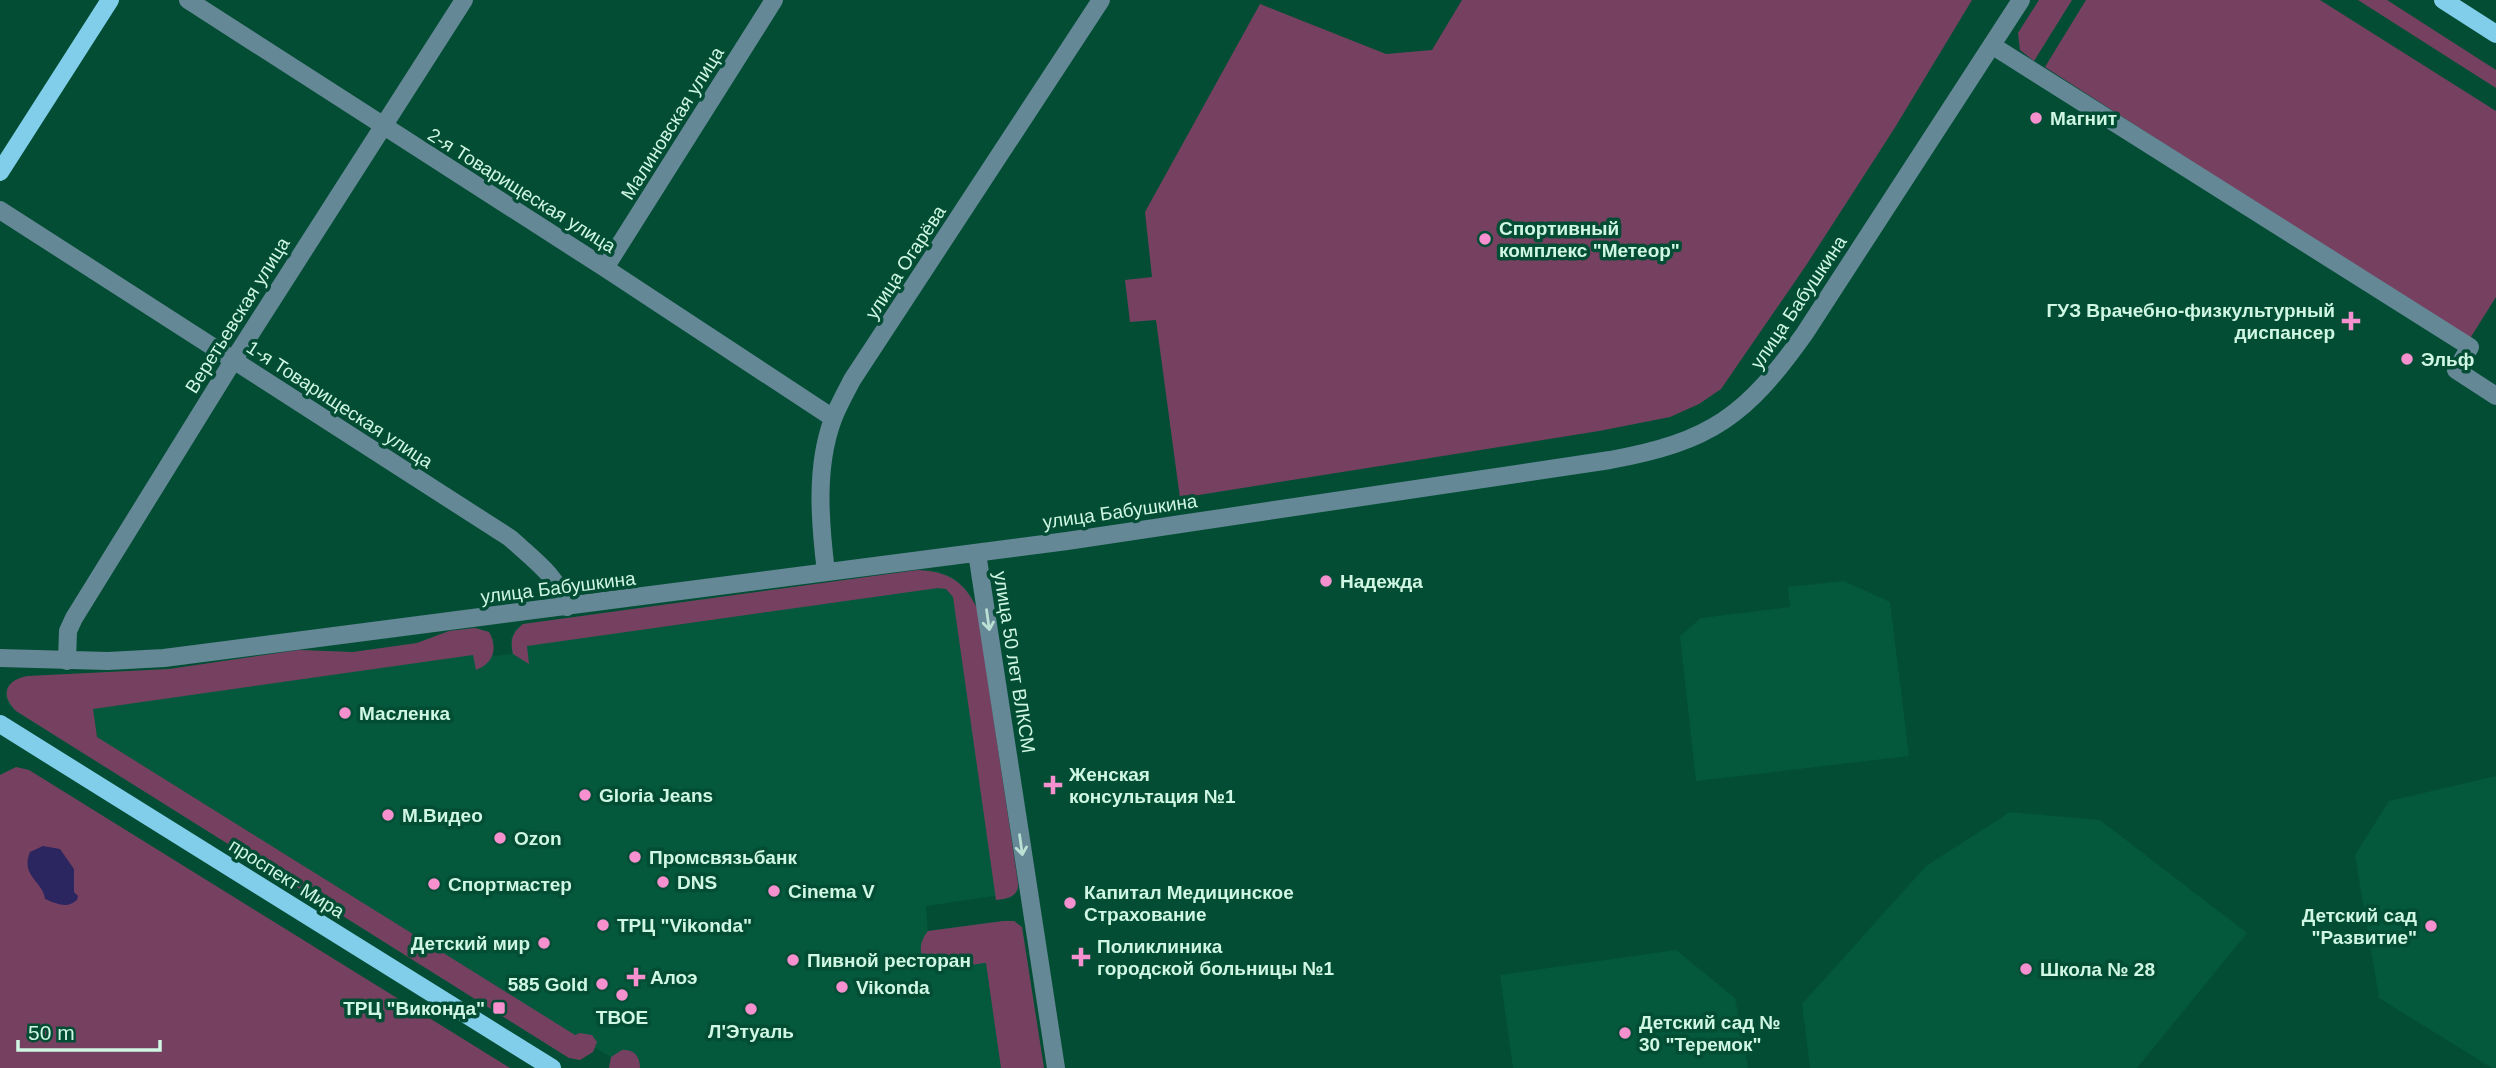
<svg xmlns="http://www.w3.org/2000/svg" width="2496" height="1068" font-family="Arial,sans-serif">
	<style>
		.built { fill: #04583c }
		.green { fill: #764161 }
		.water { fill: #2b2560 }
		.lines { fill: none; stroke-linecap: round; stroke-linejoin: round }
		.minor { stroke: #648896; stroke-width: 18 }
		.major { stroke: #80ceea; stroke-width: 18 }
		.oneway { stroke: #bae1d4 }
		.poi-dot { fill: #f690cf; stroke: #044d35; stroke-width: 2.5 }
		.labels { text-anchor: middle; stroke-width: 7; stroke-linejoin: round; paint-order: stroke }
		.poi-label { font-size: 19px; font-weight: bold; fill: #cff7e3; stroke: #044d35; text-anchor: start }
		.street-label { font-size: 19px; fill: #cff7e3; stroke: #044d35 }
	</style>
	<rect width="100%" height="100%" fill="#044d35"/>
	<!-- built -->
	<path class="built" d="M918 570 938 571 952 577 966 589 971 597 1019 889 1012 897 1005 899 996 900 995 896 926 906 928 931 1003 921H1014L1022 927 1044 1068H609L611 1057 595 1048 580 1060 569 1058 16 711 9 705 5 695 8 685 20 678 28 676 169 669 299 650 353 652 417 643 449 631 475 628 489 632 493 640V656L512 654 511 639 515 630 523 624Z
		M1844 581 1890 602 1909 756 1696 781 1680 636 1701 618 1790 607 1788 587Z
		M2496 776V1068H2492L2379 998 2355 855 2389 801Z
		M2010 812 2100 820 2247 933 2137 1068H1810L1802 1004 1926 866Z
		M1676 950 1735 998 1748 1068H1513L1500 975Z"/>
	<!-- green -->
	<path class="green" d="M1462 0H1972L1894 129 1805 267 1721 389 1699 404 1670 417 1599 431 1180 498 1156 320 1130 322 1125 280 1152 277 1145 212 1260 4 1386 54 1432 50Z
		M2039 0H2072L2034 61 2020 50 2018 33Z
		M2086 0H2320L2496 111V297L2469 340 2045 67Z
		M2358 0H2387L2496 70V88Z
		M918 570C948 572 963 580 977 608L1018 883C1019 897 1007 899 996 900L953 597 946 589 938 588 527 646 529 664 513 654C510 640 512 633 523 624Z
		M475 628 489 632C498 648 494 663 476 670L473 655 93 709 97 737 575 1035 580 1033 592 1035 597 1042 593 1052 580 1060 569 1058 16 711C0 695 5 680 28 676L169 669 299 650 353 652 417 643 449 631Z
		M16 767 29 770 510 1068H0V775Z
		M1003 921H1014L1022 927 1044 1068H1001L986 963C968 964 925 979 921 952 920 944 923 937 928 931Z
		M622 1050C634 1049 640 1056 640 1068H609L611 1057Z"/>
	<!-- water -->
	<path class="water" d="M43 846 60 849 74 869V892L78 896 77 900C67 909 57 904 45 899 43 881 20 876 30 852Z"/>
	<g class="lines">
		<!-- minor -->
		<path class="minor" d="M188 0 605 268 833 418
			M1993 46 2470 347 2456 370 2496 396
			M0 210 510 538C533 559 559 577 567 607
			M605 268 774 0
			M977 553 1056 1068
			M826 572C820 523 815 467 833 419 838 406 846 392 852 380L1101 0
			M0 658 108 661 164 658 1067 541 1610 460C1711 442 1747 415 1805 333L2021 0
			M67 661 68 631 74 618 233 361 464 0"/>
		<!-- major -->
		<path class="major" d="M2443 0 2496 34
			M0 172 110 0
			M0 724 552 1068"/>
	</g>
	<!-- one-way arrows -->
	<defs><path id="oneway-shaft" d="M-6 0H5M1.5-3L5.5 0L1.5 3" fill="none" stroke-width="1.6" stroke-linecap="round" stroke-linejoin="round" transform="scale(1.75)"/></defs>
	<g class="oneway">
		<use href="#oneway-shaft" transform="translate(988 620) rotate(82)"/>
		<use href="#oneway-shaft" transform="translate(1021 845) rotate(82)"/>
	</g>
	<!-- markers -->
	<g class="poi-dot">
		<circle cx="2036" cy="118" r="7"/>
		<circle cx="1485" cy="239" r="7"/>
		<path d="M2347.5 310.5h7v7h7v7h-7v7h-7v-7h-7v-7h7z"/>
		<circle cx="2407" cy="359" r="7"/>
		<circle cx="1326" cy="581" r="7"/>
		<circle cx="345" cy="713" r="7"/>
		<path d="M1049.5 774.5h7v7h7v7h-7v7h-7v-7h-7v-7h7z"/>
		<circle cx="585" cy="795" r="7"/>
		<circle cx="388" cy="815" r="7"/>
		<circle cx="500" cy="838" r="7"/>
		<circle cx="635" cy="857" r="7"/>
		<circle cx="663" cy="882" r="7"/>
		<circle cx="434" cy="884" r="7"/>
		<circle cx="774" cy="891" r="7"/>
		<circle cx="1070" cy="903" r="7"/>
		<circle cx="603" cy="925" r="7"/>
		<circle cx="2431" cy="926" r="7"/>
		<circle cx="544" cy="943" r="7"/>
		<path d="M1077.5 946.5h7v7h7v7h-7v7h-7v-7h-7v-7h7z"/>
		<circle cx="793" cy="960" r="7"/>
		<circle cx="2026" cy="969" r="7"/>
		<path d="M632.5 966.5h7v7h7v7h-7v7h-7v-7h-7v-7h7z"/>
		<circle cx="602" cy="984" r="7"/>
		<circle cx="842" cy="987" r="7"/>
		<circle cx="622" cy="995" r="7"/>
		<rect x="492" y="1001" width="14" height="14" rx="3.5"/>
		<circle cx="751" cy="1009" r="7"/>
		<circle cx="1625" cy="1033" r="7"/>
	</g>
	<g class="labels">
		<!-- poi labels -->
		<g class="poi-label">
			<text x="2050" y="125">Магнит</text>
			<text x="1499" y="235">Спортивный<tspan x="1499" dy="22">комплекс "Метеор"</tspan></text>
			<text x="2335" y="317" text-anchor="end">ГУЗ Врачебно-физкультурный<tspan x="2335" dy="22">диспансер</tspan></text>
			<text x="2421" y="366">Эльф</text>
			<text x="1340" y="588">Надежда</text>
			<text x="359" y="720">Масленка</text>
			<text x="1069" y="781">Женская<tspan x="1069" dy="22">консультация №1</tspan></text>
			<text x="599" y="802">Gloria Jeans</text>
			<text x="402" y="822">М.Видео</text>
			<text x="514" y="845">Ozon</text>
			<text x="649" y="864">Промсвязьбанк</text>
			<text x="677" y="889">DNS</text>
			<text x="448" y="891">Спортмастер</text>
			<text x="788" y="898">Cinema V</text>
			<text x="1084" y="899">Капитал Медицинское<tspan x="1084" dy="22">Страхование</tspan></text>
			<text x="2417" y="922" text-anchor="end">Детский сад<tspan x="2417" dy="22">"Развитие"</tspan></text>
			<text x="617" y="932">ТРЦ "Vikonda"</text>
			<text x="530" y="950" text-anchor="end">Детский мир</text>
			<text x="1097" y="953">Поликлиника<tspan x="1097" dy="22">городской больницы №1</tspan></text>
			<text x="807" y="967">Пивной ресторан</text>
			<text x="2040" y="976">Школа № 28</text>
			<text x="650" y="984">Алоэ</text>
			<text x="588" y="991" text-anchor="end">585 Gold</text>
			<text x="856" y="994">Vikonda</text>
			<text x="485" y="1015" text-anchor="end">ТРЦ "Виконда"</text>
			<text x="622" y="1024" text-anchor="middle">ТВОЕ</text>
			<text x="1639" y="1029">Детский сад №<tspan x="1639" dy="22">30 "Теремок"</tspan></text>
			<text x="751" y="1038" text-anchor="middle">Л'Этуаль</text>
		</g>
		<!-- street labels -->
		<g class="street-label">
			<text transform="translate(672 123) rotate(-58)" y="7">Малиновская улица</text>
			<text transform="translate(522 190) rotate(32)" y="7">2-я Товарищеская улица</text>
			<text transform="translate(905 262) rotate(-57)" y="7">улица Огарёва</text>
			<text transform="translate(1798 302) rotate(-56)" y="7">улица Бабушкина</text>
			<text transform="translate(237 315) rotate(-58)" y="7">Веретьевская улица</text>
			<text transform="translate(340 404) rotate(33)" y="7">1-я Товарищеская улица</text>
			<text transform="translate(1120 511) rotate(-8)" y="7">улица Бабушкина</text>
			<text transform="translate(558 587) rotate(-7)" y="7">улица Бабушкина</text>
			<text transform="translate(1015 662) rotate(81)" y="7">улица 50 лет ВЛКСМ</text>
			<text transform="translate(287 878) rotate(32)" y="7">проспект Мира</text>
		</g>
	</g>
	<!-- scale -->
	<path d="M18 1040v10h142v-10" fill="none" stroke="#cff7e3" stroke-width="3.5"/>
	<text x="28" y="1040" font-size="21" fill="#cff7e3" stroke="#044d35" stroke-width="5" paint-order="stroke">50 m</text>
</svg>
